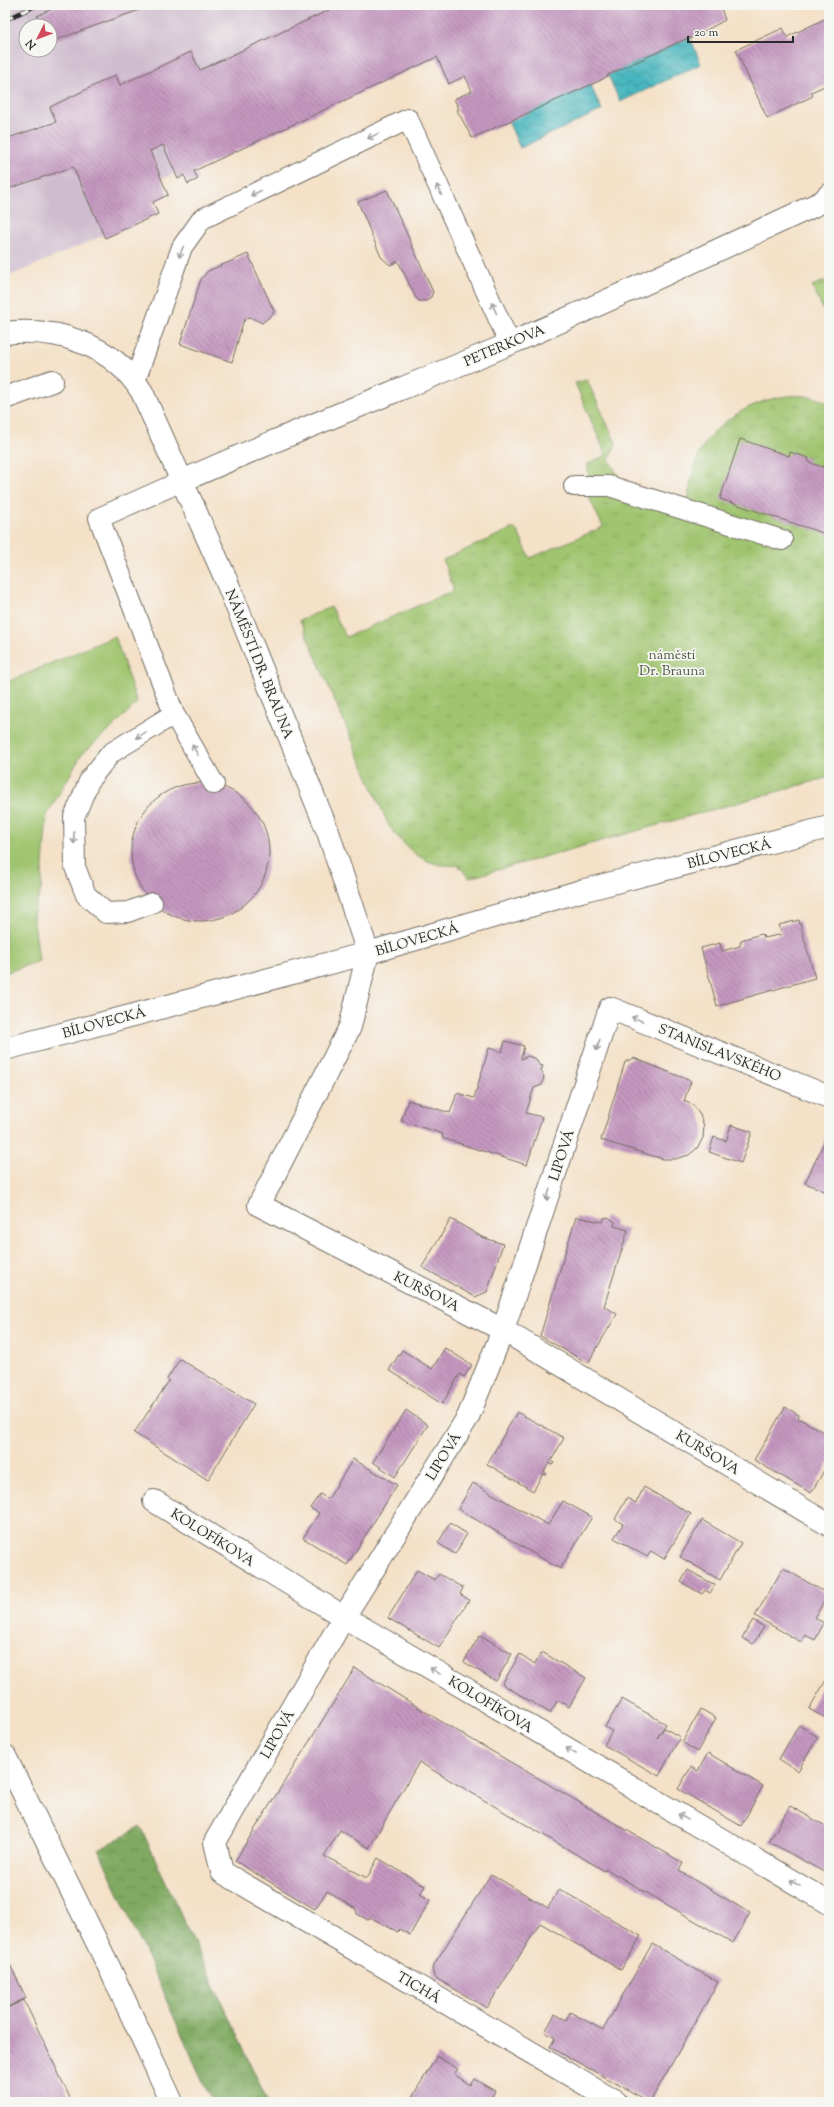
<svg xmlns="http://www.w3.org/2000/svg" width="834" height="2107" font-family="'Sorts Mill Goudy',serif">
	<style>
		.railway { fill: #cfbdce; fill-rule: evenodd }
		.green { fill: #a0c570; stroke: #66784e }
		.forest { fill: url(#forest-crowns); stroke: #566a46 }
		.park { fill: url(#park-tufts); stroke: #66784e }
		.water { fill: url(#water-waves); stroke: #397074 }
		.building { fill: url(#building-back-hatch) }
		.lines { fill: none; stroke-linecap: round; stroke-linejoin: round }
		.service-casing { stroke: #716b62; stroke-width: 22 }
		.pedestrian-casing { stroke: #716b62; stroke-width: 24 }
		.minor-casing { stroke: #716b62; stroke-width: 24 }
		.tertiary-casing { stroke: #716b62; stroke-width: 24 }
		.secondary-casing { stroke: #716b62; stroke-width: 24 }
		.service { stroke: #fff; stroke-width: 20 }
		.pedestrian { stroke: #fff; stroke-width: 22 }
		.minor { stroke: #fff; stroke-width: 22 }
		.tertiary { stroke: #fff; stroke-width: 22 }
		.secondary { stroke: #fff; stroke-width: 22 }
		.rail-casing { stroke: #2b2b2b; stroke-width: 4.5 }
		.rail { stroke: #f6f6f2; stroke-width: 3; stroke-dasharray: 9; stroke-linecap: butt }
		.oneway { stroke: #a0a0a0 }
		.labels { text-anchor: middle; stroke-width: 3.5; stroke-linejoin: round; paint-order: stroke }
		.street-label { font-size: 14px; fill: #2b2b2b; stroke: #f6f6f2 }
		.park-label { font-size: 14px; fill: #4e5940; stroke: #f6f6f2 }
	</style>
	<defs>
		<pattern id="forest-crowns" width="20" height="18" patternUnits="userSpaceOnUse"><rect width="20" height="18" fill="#80aa62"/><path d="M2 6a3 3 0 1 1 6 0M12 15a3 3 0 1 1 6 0" fill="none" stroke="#698b51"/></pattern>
		<pattern id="park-tufts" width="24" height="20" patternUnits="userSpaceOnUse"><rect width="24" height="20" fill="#a0c570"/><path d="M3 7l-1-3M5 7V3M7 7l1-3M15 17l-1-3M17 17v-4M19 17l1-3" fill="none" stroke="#8aa961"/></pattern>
		<pattern id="water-waves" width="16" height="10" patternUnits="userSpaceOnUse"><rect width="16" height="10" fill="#47b6be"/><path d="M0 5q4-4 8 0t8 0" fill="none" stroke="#3b949b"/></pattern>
		<pattern id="building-back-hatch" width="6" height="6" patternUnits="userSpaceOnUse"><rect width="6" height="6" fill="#c497c0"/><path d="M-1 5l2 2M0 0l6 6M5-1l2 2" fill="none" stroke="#9f7b9c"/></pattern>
	</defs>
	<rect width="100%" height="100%" fill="#f6f6f2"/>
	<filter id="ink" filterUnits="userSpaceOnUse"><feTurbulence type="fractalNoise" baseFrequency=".025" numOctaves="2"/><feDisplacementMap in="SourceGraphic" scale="8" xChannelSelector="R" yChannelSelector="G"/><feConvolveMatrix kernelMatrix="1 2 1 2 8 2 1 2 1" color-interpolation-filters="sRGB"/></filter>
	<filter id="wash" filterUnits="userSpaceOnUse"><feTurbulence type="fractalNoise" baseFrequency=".012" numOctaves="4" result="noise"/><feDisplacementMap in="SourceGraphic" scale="16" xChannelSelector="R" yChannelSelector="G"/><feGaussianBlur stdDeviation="0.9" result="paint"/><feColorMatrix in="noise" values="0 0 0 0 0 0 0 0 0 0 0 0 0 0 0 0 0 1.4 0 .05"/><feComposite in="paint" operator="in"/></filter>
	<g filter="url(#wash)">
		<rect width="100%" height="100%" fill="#f4e1c8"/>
		<!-- railway -->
		<path class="railway" d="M5 5H720L725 20 491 130 466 128 454 99 472 90 465 76 449 84 437 58 194 171 198 179 188 184 184 176 178 179 176 173 161 179 109 221 104 235 5 278ZM26 26H50V50H26Z"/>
		<!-- green -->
		<path class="green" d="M115 636 137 703 113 727 82 754 47 815 41 890 33 915 39 961 5 973V683Z"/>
		<!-- forest -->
		<path class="forest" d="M140 1826 268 2102H212L99 1850Z"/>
		<!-- park -->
		<path class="park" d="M829 279V322L812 286Z
			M587 380 616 443 609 460 628 492 687 510C689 487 692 465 704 445 727 409 789 382 829 403V777L469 878 458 865C427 869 407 850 389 826L300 620 331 607 346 637 454 590 443 560 511 529H515L518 532 530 558 603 527 589 497 588 464 606 455 575 383Z"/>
		<!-- water -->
		<path class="water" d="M690 37 701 64 620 102 608 75Z
			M590 84 602 110 520 148 508 121Z"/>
		<g id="blocks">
			<!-- building -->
			<path class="building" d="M60 5H153L50 42V26H41L37 16Z
				M340 5H720L725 20 690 39V37L608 75V76L599 81 472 138 457 110 459 109 454 99 472 91 465 76 449 84 437 57 194 171 198 179 188 184 184 175 178 179 163 145 150 151 168 195 153 202 158 214 105 238 73 167 5 190V159L9 158 5 146V139L56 122 50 107 116 75 120 85 191 52 200 70Z
				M829 17V84L811 92 813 96 767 118 736 50 783 28 787 37Z
				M387 190 433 292 431 297 426 301H419L416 298 398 261 390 265 381 257 358 202Z
				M248 254 274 311 273 314 262 323 250 317 247 318 243 322 232 362 180 344 201 279 208 271Z
				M740 439 789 456 790 452 809 458 808 462 829 469V535L720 499Z
				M131 852a69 69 0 1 1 138 0a69 69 0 1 1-138 0Z
				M799 920 815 978 717 1006 701 948 720 943 722 951 740 946 741 940 761 934 765 938 782 934 779 925Z
				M505 1041 524 1046 521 1059 528 1056 536 1059 539 1065 543 1066 541 1070 544 1077 542 1085 534 1088 526 1113 542 1117 527 1165 442 1138 443 1134 401 1121 408 1100 450 1113 457 1093 474 1098 489 1048 502 1052Z
				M634 1058 691 1081 684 1101 693 1105 700 1115 704 1126 703 1138 697 1148 689 1155 675 1159H663L601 1140 625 1062Z
				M731 1125 752 1132 741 1163 709 1152 714 1137 726 1141Z
				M828 1134 829 1135V1193L805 1183Z
				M576 1217 603 1222 604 1218 608 1217 615 1222 614 1226 628 1230 604 1306 617 1314 588 1363 540 1336Z
				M451 1219 482 1237 503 1244 487 1292 475 1297 422 1267Z
				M445 1348 472 1365 464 1377 460 1374 442 1404 389 1370 402 1350 432 1369Z
				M180 1359 254 1404 208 1480 134 1433 169 1381 167 1379Z
				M785 1407 799 1415 798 1418 829 1435V1462L811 1493 754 1460Z
				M406 1410 428 1425 395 1477 373 1462Z
				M517 1412 564 1438 551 1461 554 1463 552 1465 549 1463 544 1472 547 1474 546 1475 543 1474 533 1491 487 1464Z
				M353 1459 397 1485 347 1565 303 1538 319 1513 310 1508 320 1494 328 1499Z
				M473 1483 548 1525 563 1501 592 1517 560 1569 458 1509Z
				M644 1487 691 1514 664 1559 651 1551 647 1557 614 1538 623 1524 615 1519 627 1498 636 1503Z
				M702 1520 741 1543 720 1580 680 1557Z
				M450 1523 467 1534 455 1554 438 1543Z
				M783 1568 828 1594 815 1618 824 1623 815 1640 805 1635 801 1642 755 1616Z
				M417 1570 435 1580 439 1574 463 1588 460 1594 469 1600 439 1648 388 1618Z
				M688 1570 715 1585 710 1593 705 1590 702 1594 681 1582Z
				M753 1620 764 1627 753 1644 742 1638Z
				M480 1635 512 1654 496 1681 464 1662Z
				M542 1652 586 1678 569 1707 558 1700 550 1713 502 1684 520 1654 535 1664Z
				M355 1668 442 1722 683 1863 679 1871 750 1913 733 1943 606 1869 605 1871 419 1762 369 1848 340 1830 324 1856 367 1878 378 1858 425 1886 420 1894 430 1900 410 1935 399 1929 398 1932 372 1918 368 1920 357 1914 356 1909 327 1891 315 1909 235 1861Z
				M829 1675V1720L809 1709Z
				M622 1699 666 1724 657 1738 664 1728 680 1737 659 1776 604 1745 612 1731 605 1727Z
				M701 1709 716 1718 697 1752 682 1742Z
				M799 1725 818 1737 798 1771 779 1759Z
				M708 1753 763 1786 741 1826 678 1789 691 1767 698 1771Z
				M790 1806 829 1828V1863L824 1872 769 1842Z
				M491 1874 548 1908 559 1889 641 1936 621 1970 540 1923 487 2008 434 1977 432 1968Z
				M652 1944 718 1982 650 2102 550 2047 555 2038 545 2032 555 2014 566 2020 570 2012 603 2030Z
				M5 1954 26 1998 5 2008Z
				M24 2000 72 2102H5V2009Z
				M437 2056 458 2069 454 2074 470 2085 474 2079 495 2091 489 2102H409Z"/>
		</g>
	</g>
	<g filter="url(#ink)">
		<use href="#blocks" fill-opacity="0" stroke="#716b62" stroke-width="1"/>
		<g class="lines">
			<defs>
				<path id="service" d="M135 381 182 247 202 219 408 119 510 344
					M182 481 99 518 174 714 214 784
					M574 486H609L782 540
					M152 903 128 912 106 913 86 895 75 867 74 817 90 779 111 753 174 714"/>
				<path id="pedestrian" d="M5 398 52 381"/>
				<path id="minor" d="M5 333C58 327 113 345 142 392L224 575 328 832 368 953 350 1027 259 1205 503 1330 829 1525
					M182 481C290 433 400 390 509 344 614 299 718 250 822 202L829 195
					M154 1501 344 1617 829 1903
					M616 2102 222 1872 215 1842 344 1617 468 1417 503 1330 610 1008 829 1097"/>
				<path id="tertiary" d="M5 1049 368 953 581 891 829 827"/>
				<path id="secondary" d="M5 1756 110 1969 172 2102"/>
			</defs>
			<!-- service casing -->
			<use href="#service" class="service-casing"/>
			<!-- pedestrian casing -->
			<use href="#pedestrian" class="pedestrian-casing"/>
			<!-- minor casing -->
			<use href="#minor" class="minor-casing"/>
			<!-- tertiary casing -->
			<use href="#tertiary" class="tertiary-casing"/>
			<!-- secondary casing -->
			<use href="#secondary" class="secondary-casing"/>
			<!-- service -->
			<use href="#service" class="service"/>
			<!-- pedestrian -->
			<use href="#pedestrian" class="pedestrian"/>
			<!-- minor -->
			<use href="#minor" class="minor"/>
			<!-- tertiary -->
			<use href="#tertiary" class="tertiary"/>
			<!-- secondary -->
			<use href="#secondary" class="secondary"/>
			<defs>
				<path id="rail" d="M5 20 37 5"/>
			</defs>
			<!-- rail casing -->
			<use href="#rail" class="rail-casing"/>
			<!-- rail -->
			<use href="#rail" class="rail"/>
		</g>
		<!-- one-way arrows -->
		<defs><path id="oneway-shaft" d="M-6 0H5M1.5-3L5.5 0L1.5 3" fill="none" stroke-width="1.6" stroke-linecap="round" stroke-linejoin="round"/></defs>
		<g class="oneway">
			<use href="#oneway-shaft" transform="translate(373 136) rotate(154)"/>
			<use href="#oneway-shaft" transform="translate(439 190) rotate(-115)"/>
			<use href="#oneway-shaft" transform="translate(256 193) rotate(154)"/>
			<use href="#oneway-shaft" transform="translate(181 252) rotate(112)"/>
			<use href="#oneway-shaft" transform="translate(494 308) rotate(-114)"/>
			<use href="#oneway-shaft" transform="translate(141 735) rotate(148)"/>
			<use href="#oneway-shaft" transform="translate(195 750) rotate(-120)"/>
			<use href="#oneway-shaft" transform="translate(74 838) rotate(89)"/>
			<use href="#oneway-shaft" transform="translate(637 1019) rotate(-158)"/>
			<use href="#oneway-shaft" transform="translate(598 1045) rotate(108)"/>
			<use href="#oneway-shaft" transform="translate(548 1195) rotate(108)"/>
			<use href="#oneway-shaft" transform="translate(435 1671) rotate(-149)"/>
			<use href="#oneway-shaft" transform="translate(571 1751) rotate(-149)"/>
			<use href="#oneway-shaft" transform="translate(683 1817) rotate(-149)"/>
			<use href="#oneway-shaft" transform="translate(795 1883) rotate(-149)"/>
		</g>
	</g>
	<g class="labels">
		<!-- street labels -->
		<g class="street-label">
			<text transform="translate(504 345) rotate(-23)" y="5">PETERKOVA</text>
			<text transform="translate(260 664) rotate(68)" y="5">NÁMĚSTÍ DR. BRAUNA</text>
			<text transform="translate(729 853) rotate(-14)" y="5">BÍLOVECKÁ</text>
			<text transform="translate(417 939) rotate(-16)" y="5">BÍLOVECKÁ</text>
			<text transform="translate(104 1022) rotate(-15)" y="5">BÍLOVECKÁ</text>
			<text transform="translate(720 1052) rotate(22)" y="5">STANISLAVSKÉHO</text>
			<text transform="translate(561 1155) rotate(-72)" y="5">LIPOVÁ</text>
			<text transform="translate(427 1291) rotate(27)" y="5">KURŠOVA</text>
			<text transform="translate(708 1452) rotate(31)" y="5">KURŠOVA</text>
			<text transform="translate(443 1456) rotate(-58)" y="5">LIPOVÁ</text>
			<text transform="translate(213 1537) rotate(32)" y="5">KOLOFÍKOVA</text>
			<text transform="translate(491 1704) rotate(31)" y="5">KOLOFÍKOVA</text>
			<text transform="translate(277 1734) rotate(-60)" y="5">LIPOVÁ</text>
			<text transform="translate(419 1987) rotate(30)" y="5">TICHÁ</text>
		</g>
		<!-- park labels -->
		<g class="park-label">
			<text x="672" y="659">náměstí<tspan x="672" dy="16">Dr. Brauna</tspan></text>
		</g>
	</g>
	<!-- margin -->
	<rect width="834" height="2107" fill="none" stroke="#f6f6f2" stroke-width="20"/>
	<!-- north arrow -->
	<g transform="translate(38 38) rotate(228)"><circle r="19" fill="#f6f6f2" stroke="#a5a5a2"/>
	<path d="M0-3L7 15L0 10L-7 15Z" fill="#d1495b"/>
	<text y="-6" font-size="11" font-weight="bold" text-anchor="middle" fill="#2b2b2b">N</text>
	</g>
	<!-- scale -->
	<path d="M688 36v6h105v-6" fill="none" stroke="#2b2b2b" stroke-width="2"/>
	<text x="694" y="36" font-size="12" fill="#2b2b2b" stroke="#f6f6f2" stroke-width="3" paint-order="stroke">20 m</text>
</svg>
